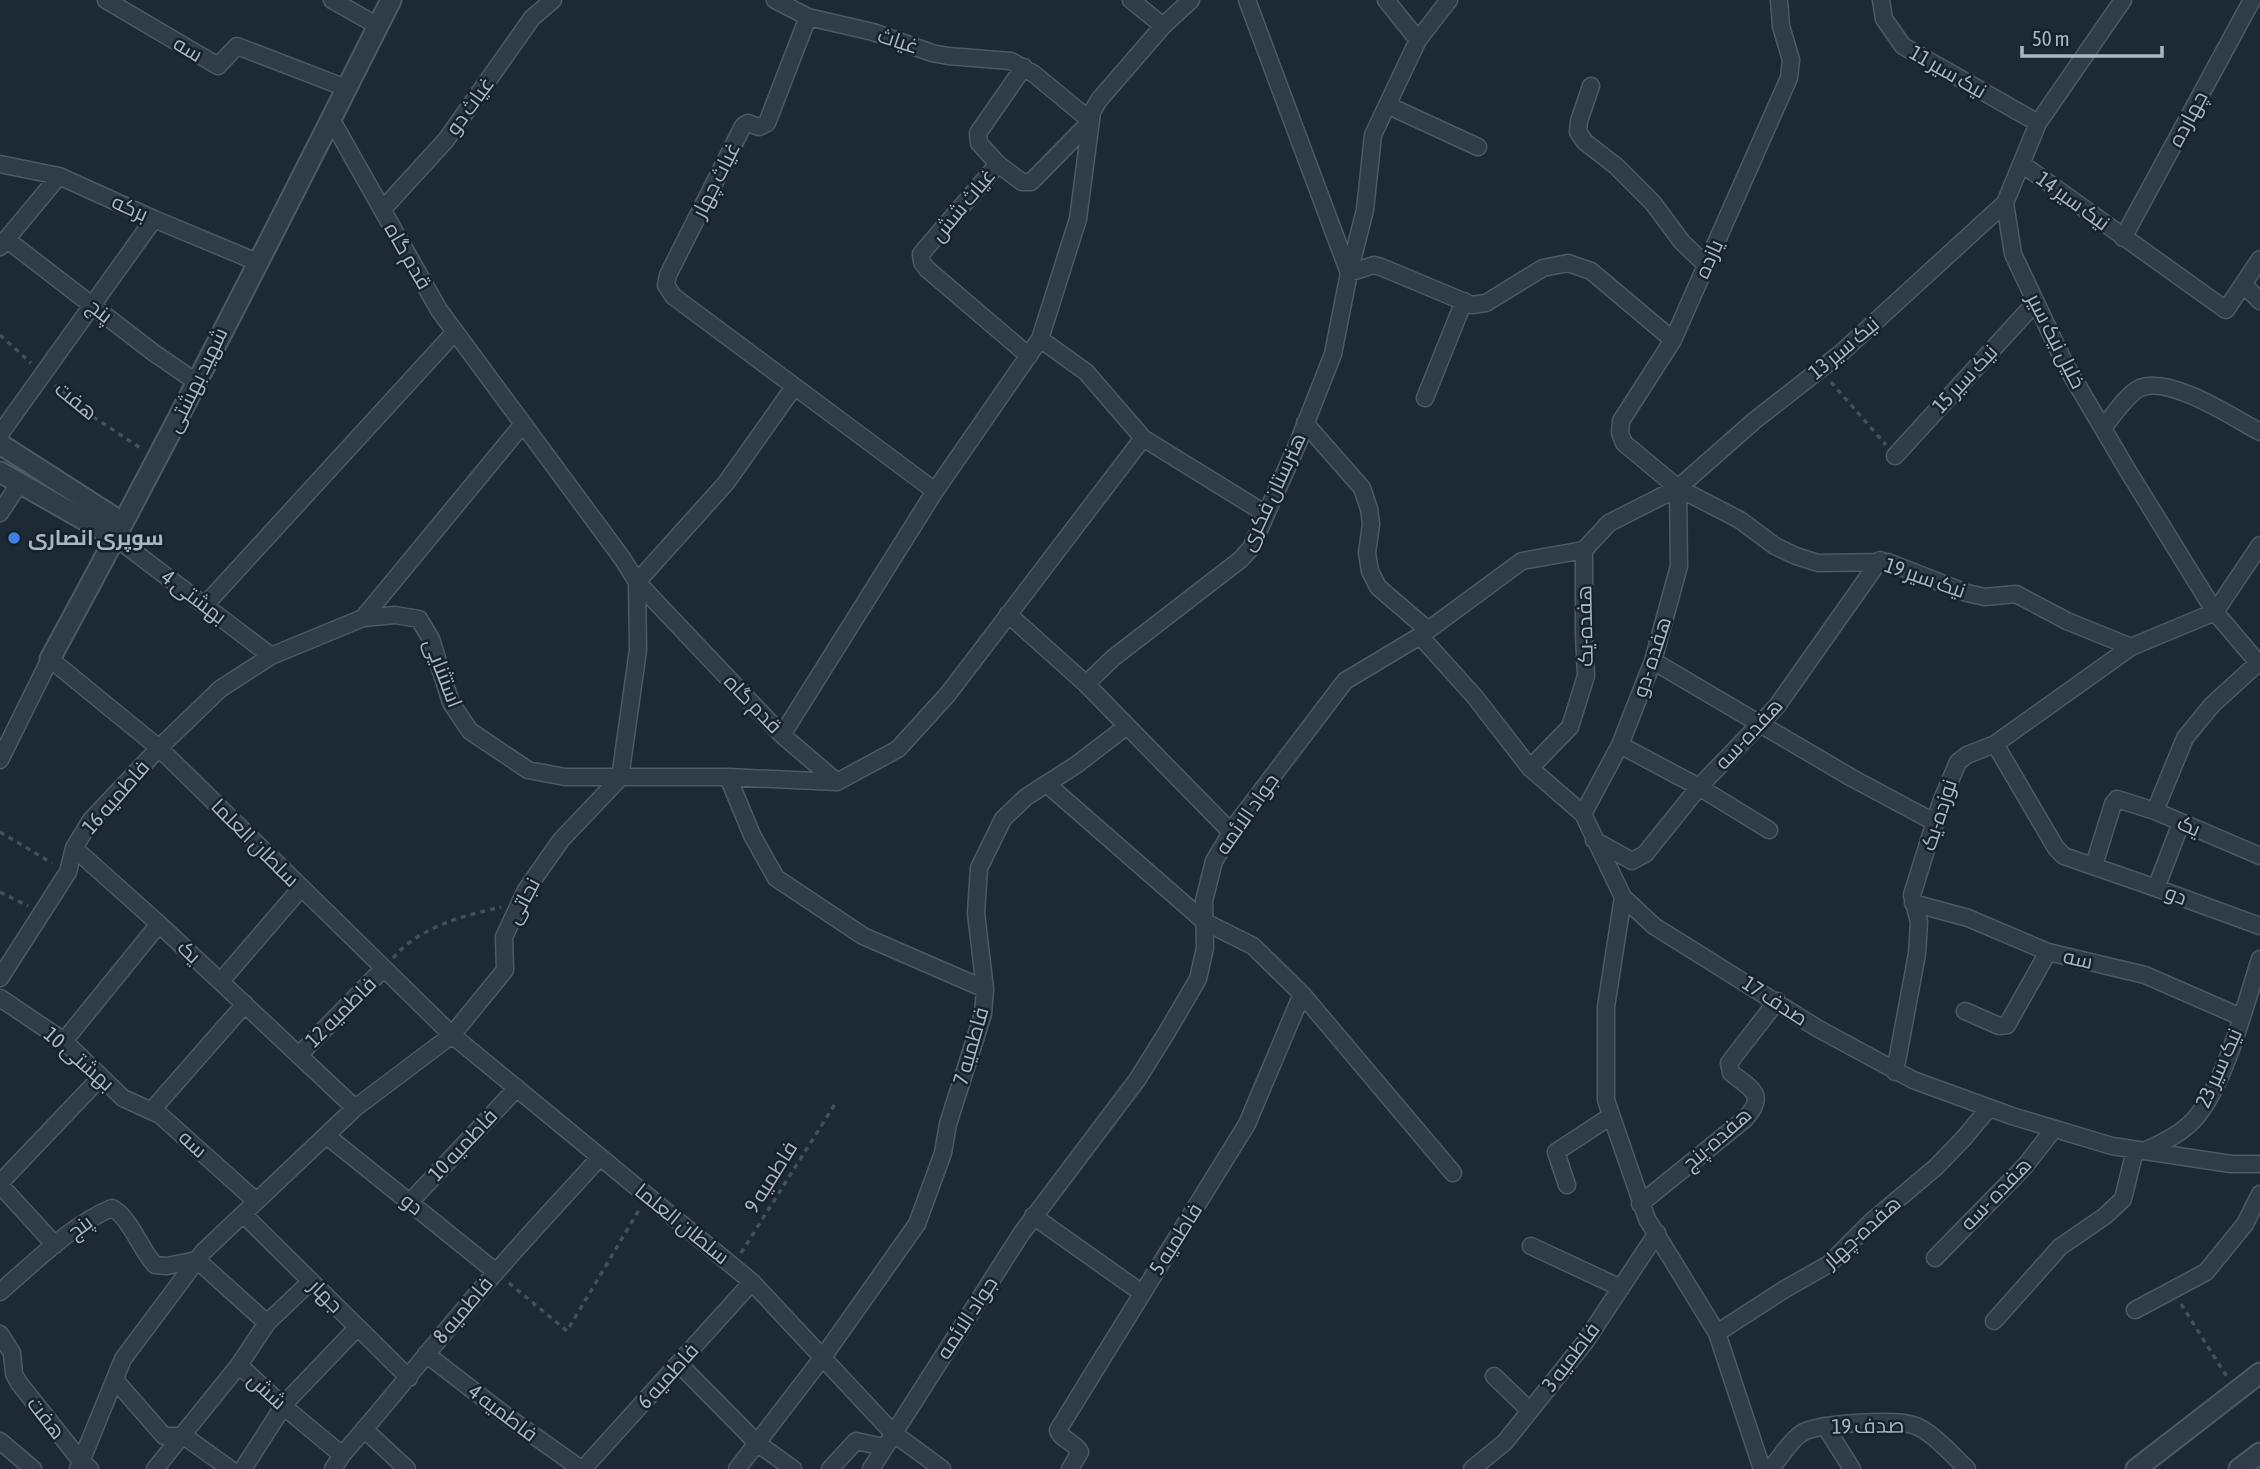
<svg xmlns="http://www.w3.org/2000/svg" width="2260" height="1469" font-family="'Asap Condensed',Cairo,sans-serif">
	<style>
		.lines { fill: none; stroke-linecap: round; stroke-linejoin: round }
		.minor-casing { stroke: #4e5965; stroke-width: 19 }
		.tertiary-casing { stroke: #4e5965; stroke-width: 23 }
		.path { stroke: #3c5454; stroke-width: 3.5; stroke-dasharray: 5 5; stroke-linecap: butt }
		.minor { stroke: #303c47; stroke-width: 16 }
		.tertiary { stroke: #303c47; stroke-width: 19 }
		.shop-dot { fill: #3f7fe0; stroke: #16212b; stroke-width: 2.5 }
		.labels { text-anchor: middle; stroke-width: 5; stroke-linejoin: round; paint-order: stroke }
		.street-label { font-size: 21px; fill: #aab6c4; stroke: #16212b }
		.poi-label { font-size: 21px; font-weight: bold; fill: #aab6c4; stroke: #16212b; text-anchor: start }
	</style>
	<rect width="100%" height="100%" fill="#1d2a36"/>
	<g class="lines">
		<defs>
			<path id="minor" d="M106 0 218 66 237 46 346 88
				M332 0 378 26
				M775 0 808 17 873 32 932 53 948 56 1011 61 1034 74 1091 121 1031 182H1022L998 164
				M1131 0 1163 26
				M1386 0 1418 40
				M1779 0 1781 26 1791 60 1789 78 1673 340 1621 421 1620 433 1624 443 1678 488 1740 520 1775 546 1796 556 1818 563 1888 562 1967 593 1985 597 2016 594 2067 621 2131 647 2215 612 2260 545
				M1881 0 1884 19 1903 46 2038 123
				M2123 0 2038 123 2005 203 2013 254 2066 366 2128 471 2215 612 2260 665
				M808 17 767 123 759 127 748 123 743 126 668 275 666 285 673 296 935 491
				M1024 67 978 133 979 143 998 164 921 254 922 262 927 269 1029 356
				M1591 86 1579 121 1578 132 1585 142 1616 166 1653 203 1682 242 1706 265
				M1387 105 1478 147
				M331 119 439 310 622 558 637 582 782 735 837 782 898 749 948 694 1143 438 1266 514
				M0 164 59 176 154 219 257 262
				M2022 164 2226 310 2260 259
				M382 210 446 140 532 18 553 0
				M2123 238 2252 0
				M6 239 154 353 195 381
				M0 247 59 176
				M1349 273 1374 265 1381 267 1472 305 1486 303 1543 268 1568 263 1591 271 1673 340
				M1349 273 1365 210 1373 135 1418 40 1449 0
				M2243 284 2260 301
				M1040 339 1086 372 1143 438
				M1425 398 1464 301
				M1305 423 1362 488 1369 509 1371 524 1367 553 1370 571 1378 587 1428 630
				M2103 428C2113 416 2126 395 2140 388 2169 375 2234 418 2260 432
				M0 434 154 219
				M1895 456 2035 303
				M0 513 19 484
				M116 538 271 656
				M205 605 455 332
				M1008 614 1086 684 1231 832
				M363 618 523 424
				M1420 636 1475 697 1530 768 1583 814 1623 897 1654 926 1817 1028 1913 1080 2012 1116 2112 1146 2231 1164H2260
				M1653 661 1852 778 1936 823
				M1086 684 1113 658 1240 560 1251 548 1298 443 1333 354 1349 273 1247 0
				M782 735 935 491 1040 339 1078 219 1092 112 1099 100 1163 26 1191 0
				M1995 744 2056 848 2064 856 2156 888
				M1620 745 1699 787 1769 830
				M0 760 50 659 159 748 452 1035 752 1282 893 1433 942 1469
				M1530 768 1570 727 1586 676 1584 634V550
				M728 777 752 835 776 878 863 936 985 989
				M1048 785 1205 922 1253 946 1302 994 1453 1173
				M2155 811 2185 738 2212 705 2258 663
				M1583 814 1620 745 1653 661 1679 566 1678 488
				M2181 823 2156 888 2260 926
				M1594 840 1632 861 1645 854 1699 787 1777 706 1880 560
				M74 848 91 820 159 748 220 689 271 656 363 618 395 615 419 619 431 639 451 703 470 731 528 770 565 777H728L837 782
				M2094 865 2113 804 2117 799 2155 811 2260 856
				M1623 897 1606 1007V1100L1647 1219 1717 1333 1762 1469
				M1913 903 1968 918 2048 952 2145 975 2241 1017
				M0 978 68 872 74 848 159 924 355 1108
				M221 981 301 888
				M0 998 64 1041 123 1098 160 1115 256 1201
				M1965 1011 1999 1026 2007 1025 2048 952
				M64 1041 159 924
				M299 1055 383 969
				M1895 1072 1917 954 1919 922 1912 895 1941 802 1958 762 1967 755 1995 744 2131 647
				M152 1110 245 1004
				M327 1136 496 1272
				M2144 1151C2164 1142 2185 1132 2198 1115 2227 1078 2245 1005 2260 959
				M0 1183 100 1078
				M0 1185 55 1245
				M1567 1185 1556 1152 1611 1116
				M410 1202 517 1088
				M1640 1204 1745 1119C1767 1095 1752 1089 1731 1073L1729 1063 1777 1001
				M243 1214 409 1378
				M1033 1216 1142 1293
				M1531 1246 1621 1288
				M1935 1258 2025 1166 2054 1129
				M0 1292C33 1264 72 1224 112 1208 129 1216 141 1250 155 1265L167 1266 197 1260 267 1323 239 1365 283 1406 342 1455
				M2135 1310 2206 1272 2245 1224 2260 1194
				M1994 1321 2060 1247 2105 1216 2123 1199 2135 1150
				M267 1323 311 1281
				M1717 1333 1785 1289 1829 1264 1872 1221 1936 1167 1964 1138 1989 1108
				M0 1334 12 1353 14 1374 19 1383 81 1461 90 1469
				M426 1354 509 1418 581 1469
				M679 1364 757 1443 793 1469
				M1494 1376 1530 1411
				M115 1380 164 1436H184L230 1469
				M1825 1426 1852 1469
				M364 1429 407 1469
				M0 1441 33 1469
				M78 1469 123 1359 203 1252 355 1108 452 1035 505 970 504 937 526 890 561 840 620 778 638 650 637 582 726 483 794 387
				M155 1469 239 1365
				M243 1469 286 1402 357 1328
				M333 1469 342 1455C395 1395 443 1332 496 1272 530 1233 566 1195 600 1157
				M583 1469 752 1282
				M737 1469 823 1357 917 1224 943 1153 948 1124 983 1014 985 989 976 913 979 868 1003 819 1026 797 1076 765 1127 726
				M830 1469 856 1441 884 1447
				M871 1469 1021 1234 1137 1080 1167 1032 1198 979 1205 948 1204 901 1214 861 1237 823 1345 681 1420 636 1522 561 1584 550 1609 523 1678 488 1754 421 1841 353 2005 203
				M1070 1469 1080 1452C1075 1442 1061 1440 1058 1430L1247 1124 1302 994
				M1472 1469 1505 1442 1585 1342 1657 1233
				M1770 1469C1781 1458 1789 1441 1802 1433 1817 1423 1895 1419 1913 1425 1931 1430 1953 1456 1967 1469"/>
			<path id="tertiary" d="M0 444 123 523
				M0 472 116 538
				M50 659C168 442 280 221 391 0
				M2136 1469 2260 1373
				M2239 1469 2260 1453"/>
		</defs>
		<!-- minor casing -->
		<use href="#minor" class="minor-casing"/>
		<!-- tertiary casing -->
		<use href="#tertiary" class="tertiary-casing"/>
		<!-- path -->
		<path class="path" d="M0 335 31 363
			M1831 382 1886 445
			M55 385 83 410 142 449
			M0 832 52 863
			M0 892 28 906
			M393 958C419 927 463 916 501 907
			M741 1253 835 1104
			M509 1283 567 1331 639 1210
			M2181 1304 2227 1377"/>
		<!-- minor -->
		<use href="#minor" class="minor"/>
		<!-- tertiary -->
		<use href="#tertiary" class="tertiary"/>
	</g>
	<!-- markers -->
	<circle class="shop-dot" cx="14" cy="538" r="7"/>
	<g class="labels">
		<!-- street labels -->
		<g class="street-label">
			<text transform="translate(898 41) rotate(18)" y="7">غیاث</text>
			<text transform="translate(188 49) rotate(31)" y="7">سه</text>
			<text transform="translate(1948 72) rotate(30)" y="7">نیک سیر 11</text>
			<text transform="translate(470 106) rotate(-54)" y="7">غیاث دو</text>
			<text transform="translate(2188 119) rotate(-62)" y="7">چهارده</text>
			<text transform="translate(716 180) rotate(-63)" y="7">غیاث چهار</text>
			<text transform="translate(2073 201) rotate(36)" y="7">نیک سیر 14</text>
			<text transform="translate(963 205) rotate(-50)" y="7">غیاث شش</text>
			<text transform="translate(130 208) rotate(24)" y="7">برکه</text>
			<text transform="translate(408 256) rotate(60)" y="7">قدم گاه</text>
			<text transform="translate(1709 259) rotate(-66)" y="7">یازده</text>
			<text transform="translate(100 311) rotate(38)" y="7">پنج</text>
			<text transform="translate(2056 341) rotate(63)" y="7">خلیل نیک سیر</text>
			<text transform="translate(1844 348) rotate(-40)" y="7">نیک سیر 13</text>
			<text transform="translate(1965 379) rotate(-47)" y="7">نیک سیر 15</text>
			<text transform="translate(197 380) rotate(-64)" y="7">شهید بهشتی</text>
			<text transform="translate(76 401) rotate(39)" y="7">هفت</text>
			<text transform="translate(1273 492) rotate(-65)" y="7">هنرستان فکری</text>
			<text transform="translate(1925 578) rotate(19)" y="7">نیک سیر 19</text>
			<text transform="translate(194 597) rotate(37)" y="7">بهشتی 4</text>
			<text transform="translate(1585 626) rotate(-91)" y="7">هفده-یک</text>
			<text transform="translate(1652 657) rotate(-72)" y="7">هفده -دو</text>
			<text transform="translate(443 673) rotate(69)" y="7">استثنایی</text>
			<text transform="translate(753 704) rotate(46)" y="7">قدم گاه</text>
			<text transform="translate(1749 734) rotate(-47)" y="7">هفده-سه</text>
			<text transform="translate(116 797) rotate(-49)" y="7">فاطمیه 16</text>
			<text transform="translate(1247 814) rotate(-55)" y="7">جواد الائمه</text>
			<text transform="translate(1939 815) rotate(-72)" y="7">نوزده-یک</text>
			<text transform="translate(2189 826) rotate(23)" y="7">یک</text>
			<text transform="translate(255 843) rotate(45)" y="7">سلطان العلما</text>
			<text transform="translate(2176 895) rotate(21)" y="7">دو</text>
			<text transform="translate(523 901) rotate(-62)" y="7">نجاتی</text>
			<text transform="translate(189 952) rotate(43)" y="7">یک</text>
			<text transform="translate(2078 959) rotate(13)" y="7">سه</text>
			<text transform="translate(1775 1001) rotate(33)" y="7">صدف 17</text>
			<text transform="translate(341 1012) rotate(-45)" y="7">فاطمیه 12</text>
			<text transform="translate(971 1046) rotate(-74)" y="7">فاطمیه 7</text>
			<text transform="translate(79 1059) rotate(41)" y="7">بهشتی 10</text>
			<text transform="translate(2219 1068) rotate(-66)" y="7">نیک سیر 23</text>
			<text transform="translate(1717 1139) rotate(-41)" y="7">هفده-پنج</text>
			<text transform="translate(193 1144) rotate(42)" y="7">سه</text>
			<text transform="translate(463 1145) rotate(-47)" y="7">فاطمیه 10</text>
			<text transform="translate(771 1177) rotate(-58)" y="7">فاطمیه 9</text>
			<text transform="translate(1996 1194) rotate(-46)" y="7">هفده -سه</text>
			<text transform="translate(412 1204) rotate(39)" y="7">دو</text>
			<text transform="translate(682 1224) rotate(39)" y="7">سلطان العلما</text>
			<text transform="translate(80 1227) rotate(-37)" y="7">پنج</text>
			<text transform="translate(1862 1232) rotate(-42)" y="7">هفده-چهار</text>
			<text transform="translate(1176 1239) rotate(-58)" y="7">فاطمیه 5</text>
			<text transform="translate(326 1296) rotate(45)" y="7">جهار</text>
			<text transform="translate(463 1310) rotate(-50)" y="7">فاطمیه 8</text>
			<text transform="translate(967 1318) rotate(-57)" y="7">جواد الائمه</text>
			<text transform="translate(1571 1357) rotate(-53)" y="7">فاطمیه 3</text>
			<text transform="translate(668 1376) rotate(-48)" y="7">فاطمیه 6</text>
			<text transform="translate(267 1391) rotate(42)" y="7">شش</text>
			<text transform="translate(503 1413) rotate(37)" y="7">فاطمیه 4</text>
			<text transform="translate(46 1418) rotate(52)" y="7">هفت</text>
			<text transform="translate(1868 1426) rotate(-1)" y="7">صدف 19</text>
		</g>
		<!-- poi labels -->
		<g class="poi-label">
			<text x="28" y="545">سوپری انصاری</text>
		</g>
	</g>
	<!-- scale -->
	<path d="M2022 46v10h140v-10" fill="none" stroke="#aab6c4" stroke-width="3.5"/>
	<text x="2032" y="46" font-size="21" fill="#aab6c4" stroke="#16212b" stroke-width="5" paint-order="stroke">50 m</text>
</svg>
